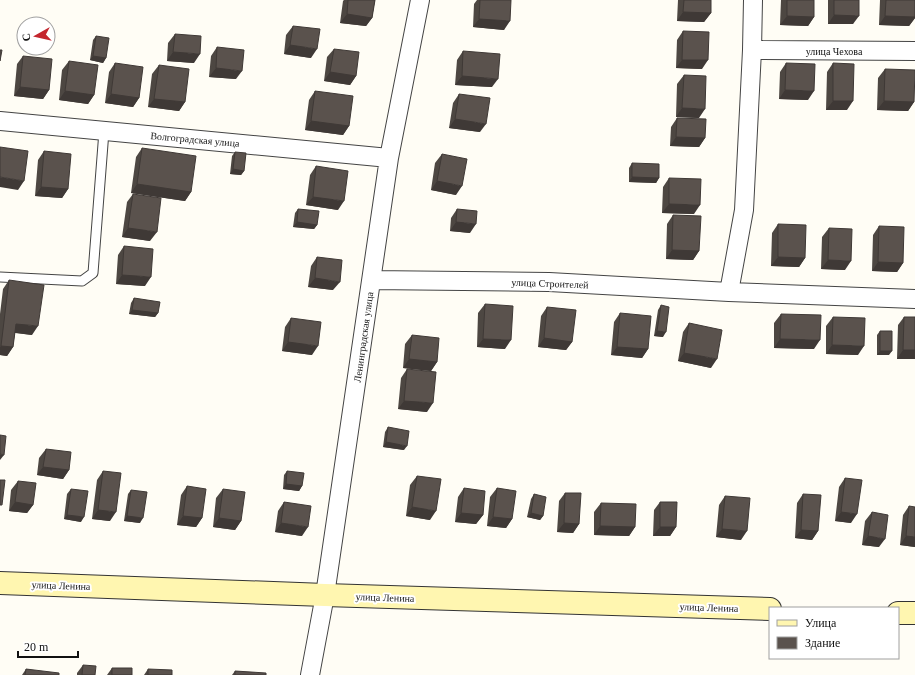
<svg xmlns="http://www.w3.org/2000/svg" width="915" height="675" font-family="'Times New Roman',serif">
	<style>
		.lines { fill: none; stroke-linecap: round; stroke-linejoin: round }
		.lane-casing { stroke: #444; stroke-width: 11 }
		.street-casing { stroke: #444; stroke-width: 20 }
		.secondary-casing { stroke: #333; stroke-width: 24 }
		.lane { stroke: #fff; stroke-width: 9 }
		.street { stroke: #fff; stroke-width: 18 }
		.secondary { stroke: #fff6b0; stroke-width: 22 }
		.wall { fill: #4d4742 }
		.shaded-wall { fill: #3f3936 }
		.building { fill: #5a524d; stroke: #3f3936 }
		.labels { text-anchor: middle; stroke-width: 4; stroke-linejoin: round; paint-order: stroke }
		.street-label { font-size: 10px; fill: #111; stroke: #fff }
	</style>
	<rect width="100%" height="100%" fill="#fffdf5"/>
	<g class="lines">
		<defs>
			<path id="lane" d="M0 277 82 281 93 273 104 131"/>
			<path id="street" d="M752 50 915 51
				M0 121 389 158
				M371 280 549 282 729 292 915 299
				M729 292 744 210 752 50 753 0
				M310 675 325 595 389 158 420 0"/>
			<path id="secondary" d="M0 583 325 595 770 609
				M898 613H915"/>
		</defs>
		<!-- lane casing -->
		<use href="#lane" class="lane-casing"/>
		<!-- street casing -->
		<use href="#street" class="street-casing"/>
		<!-- secondary casing -->
		<use href="#secondary" class="secondary-casing"/>
		<!-- lane -->
		<use href="#lane" class="lane"/>
		<!-- street -->
		<use href="#street" class="street"/>
		<!-- secondary -->
		<use href="#secondary" class="secondary"/>
	</g>
	<!-- wall -->
	<path class="wall" d="M344 0H375L372 18 366 26 340 23 343 1Z
		M477 0H511L504 30 473 27 474 4Z
		M678 0H711V13L704 22 677 21Z
		M781 0H814V17L808 26 780 25Z
		M828 0H859L853 24H828Z
		M880 0H915V18L909 26 879 25Z
		M293 26 311 58 284 54 286 35Z
		M683 31 702 69 676 68 677 40Z
		M175 34 194 63 167 61 168 43Z
		M96 36 106 58 103 63 90 60 93 40Z
		M217 47 236 79 209 77 211 56Z
		M334 49 356 76 350 85 324 81 327 57Z
		M463 51 492 87 455 85 457 60Z
		M23 56 49 90 43 99 14 96 17 64Z
		M69 61 94 95 88 104 59 100 62 70Z
		M115 63 139 98 133 107 105 103 109 72Z
		M786 63 808 100 779 99 780 72Z
		M833 63 847 110H826L827 72Z
		M159 65 185 102 179 111 148 107 152 74Z
		M885 69 914 102 908 111 877 110 878 78Z
		M684 75 699 118 676 117 677 84Z
		M315 91 349 126 343 135 305 130 309 100Z
		M459 94 480 132 449 128 453 103Z
		M677 118 705 138 699 147 670 146 671 127Z
		M142 148 191 192 185 201 131 193 136 157Z
		M44 151 68 189 62 198 35 196 38 160Z
		M235 152 244 171 241 175 230 174 232 156Z
		M442 154 456 195 431 190 435 163Z
		M632 163 659 178 656 183 629 182V168Z
		M316 166 338 210 306 205 310 175Z
		M669 178 694 214 662 213 663 187Z
		M133 194 150 241 122 237 127 202Z
		M298 209 317 225 314 229 293 227 295 213Z
		M457 209 470 233 450 231 451 218Z
		M673 215 699 251 693 260 666 259 667 224Z
		M778 224 805 258 799 267 771 266 772 233Z
		M879 226 903 263 897 272 872 271 873 235Z
		M829 228 845 270 821 269 822 237Z
		M124 246 145 286 116 284 118 255Z
		M317 257 333 290 308 287 311 266Z
		M9 280 32 335 15 333 13 347 7 356 0 355V314L3 289Z
		M134 298 158 313 155 317 129 314 131 303Z
		M485 304 505 349 477 347 478 313Z
		M661 305 663 337 654 336 658 310Z
		M547 307 572 342 566 350 538 347 541 316Z
		M620 313 648 349 642 358 611 355 614 322Z
		M781 314 814 349 774 348V323Z
		M833 317 858 355 826 354V326Z
		M904 317H915V359H897L898 325Z
		M291 318 312 355 282 351 285 327Z
		M689 323 711 368 678 361 683 332Z
		M880 331 889 355H877V335Z
		M412 335 437 362 431 371 403 368 405 344Z
		M407 369 427 412 398 409 401 378Z
		M388 427 404 450 383 447 385 432Z
		M46 449 69 470 63 479 37 475 39 458Z
		M103 471 110 521 92 519 97 480Z
		M287 471 302 486 299 491 283 489 284 475Z
		M417 476 430 520 406 516 410 485Z
		M845 478 851 523 835 521 839 487Z
		M18 481 33 505 27 513 9 511 11 490Z
		M187 486 202 518 196 527 177 525 181 495Z
		M464 488 483 515 476 524 455 522 458 497Z
		M497 488 512 519 506 528 487 526 490 497Z
		M71 489 81 522 64 519 67 494Z
		M223 489 241 521 235 530 213 527 216 498Z
		M131 490 140 523 124 521 128 494Z
		M565 493 579 524 573 533 557 532 559 501Z
		M534 494 543 516 540 520 527 517 531 499Z
		M803 494 818 531 812 540 795 538 797 503Z
		M725 496 741 540 716 537 719 505Z
		M284 502 302 536 275 532 278 511Z
		M660 502 676 527 670 536H653L654 510Z
		M601 503 635 527 629 536 594 535V512Z
		M909 506 915 547 900 545 903 515Z
		M872 512 879 547 862 545 865 521Z
		M83 665 95 675H77V673Z
		M112 668 132 675H107Z
		M26 669 59 675H22Z
		M148 669 172 675H144Z
		M235 671 266 675H232Z"/>
	<!-- shaded-wall -->
	<path class="shaded-wall" d="M683 12 711 13 704 22 677 21Z
		M347 14 372 18 366 26 340 23Z
		M834 15 859 16 853 24H828Z
		M787 16 814 17 808 26 780 25Z
		M885 16 915 17V18L909 26 879 25Z
		M479 19 510 21 504 30 473 27Z
		M290 45 317 49 311 58 284 54Z
		M173 52 200 54 194 63 167 61Z
		M93 56 106 58 103 63 90 60Z
		M682 60H708L702 69 676 68Z
		M216 68 242 71 236 79 209 77Z
		M330 72 356 76 350 85 324 81Z
		M462 76 498 79 492 87 455 85Z
		M20 87 49 90 43 99 14 96Z
		M785 90 814 91 808 100 779 99Z
		M65 91 94 95 88 104 59 100Z
		M111 94 139 98 133 107 105 103Z
		M154 99 185 102 179 111 148 107Z
		M833 101H853L847 110H826Z
		M884 101 914 102 908 111 877 110Z
		M682 108 705 109 699 118 676 117Z
		M455 119 486 124 480 132 449 128Z
		M311 121 349 126 343 135 305 130Z
		M676 137 705 138 699 147 670 146Z
		M233 169 244 171 241 175 230 174Z
		M0 177 24 181 18 190 0 187Z
		M632 177 659 178 656 183 629 182Z
		M437 181 462 186 456 195 431 190Z
		M137 184 191 192 185 201 131 193Z
		M41 187 68 189 62 198 35 196Z
		M313 197 344 201 338 210 306 205Z
		M669 204 700 205 694 214 662 213Z
		M297 222 317 225 314 229 293 227Z
		M456 222 476 224 470 233 450 231Z
		M128 228 157 232 150 241 122 237Z
		M672 250 699 251 693 260 666 259Z
		M778 257 805 258 799 267 771 266Z
		M828 260 851 261 845 270 821 269Z
		M878 262 903 263 897 272 872 271Z
		M122 275 151 277 145 286 116 284Z
		M315 278 340 282 333 290 308 287Z
		M132 310 158 313 155 317 129 314Z
		M16 324 38 326 32 335 10 332Z
		M657 331 666 332 663 337 654 336Z
		M544 338 572 342 566 350 538 347Z
		M483 339 511 340 505 349 477 347Z
		M780 339 820 340 814 349 774 348Z
		M288 342 318 346 312 355 282 351Z
		M832 345 864 346 858 355 826 354Z
		M1 346 13 347 7 356 0 355V347Z
		M617 347 648 349 642 358 611 355Z
		M903 350H915V359H897Z
		M880 351H892L889 355H877Z
		M684 353 717 359 711 368 678 361Z
		M409 359 437 362 431 371 403 368Z
		M404 401 433 403 427 412 398 409Z
		M386 442 407 446 404 450 383 447Z
		M0 454 4 455 0 460Z
		M43 467 69 470 63 479 37 475Z
		M286 484 302 486 299 491 283 489Z
		M15 502 33 505 27 513 9 511Z
		M412 507 436 511 430 520 406 516Z
		M98 510 116 512 110 521 92 519Z
		M841 512 857 514 851 523 835 521Z
		M461 513 483 515 476 524 455 522Z
		M531 513 543 516 540 520 527 517Z
		M67 515 84 517 81 522 64 519Z
		M127 516 143 518 140 523 124 521Z
		M183 516 202 518 196 527 177 525Z
		M493 517 512 519 506 528 487 526Z
		M219 518 241 521 235 530 213 527Z
		M281 523 308 527 302 536 275 532Z
		M564 523 579 524 573 533 557 532Z
		M600 526 635 527 629 536 594 535Z
		M660 527H676L670 536H653Z
		M722 529 747 531 741 540 716 537Z
		M801 530 818 531 812 540 795 538Z
		M868 536 885 539 879 547 862 545Z
		M906 536 915 537V547L900 545Z"/>
	<!-- building -->
	<path class="building" d="M348 0H375L372 18 347 14Z
		M480 0H511L510 21 479 19Z
		M684 0H711V13L683 12Z
		M787 0H814V17L787 16Z
		M834 0H859V16L834 15Z
		M886 0H915V17L885 16Z
		M293 26 320 29 317 49 290 45Z
		M683 31 709 32 708 60H682Z
		M175 34 201 36 200 54 173 52Z
		M96 36 109 38 106 58 93 56Z
		M217 47 244 50 242 71 216 68Z
		M334 49 359 52 356 76 330 72Z
		M0 50H2L0 61Z
		M463 51 500 54 498 79 462 76Z
		M23 56 52 59 49 90 20 87Z
		M69 61 98 65 94 95 65 91Z
		M115 63 143 67 139 98 111 94Z
		M786 63 815 64 814 91 785 90Z
		M833 63 854 64 853 101H833Z
		M159 65 189 69 185 102 154 99Z
		M885 69 915 70 914 102 884 101Z
		M684 75 706 76 705 109 682 108Z
		M315 91 353 96 349 126 311 121Z
		M459 94 490 98 486 124 455 119Z
		M677 118 706 119 705 138 676 137Z
		M0 147 28 151 24 181 0 177Z
		M142 148 196 156 191 192 137 184Z
		M44 151 71 154 68 189 41 187Z
		M235 152 246 153 244 171 233 169Z
		M442 154 467 159 462 186 437 181Z
		M632 163 659 164V178L632 177Z
		M316 166 348 171 344 201 313 197Z
		M669 178 701 179 700 205 669 204Z
		M133 194 161 198 157 232 128 228Z
		M298 209 319 211 317 225 297 222Z
		M457 209 477 211 476 224 456 222Z
		M673 215 701 216 699 251 672 250Z
		M778 224 806 225 805 258 778 257Z
		M879 226 904 227 903 263 878 262Z
		M829 228 852 229 851 261 828 260Z
		M124 246 153 249 151 277 122 275Z
		M317 257 342 260 340 282 315 278Z
		M9 280 44 285 38 326 16 324 13 347 1 346Z
		M134 298 160 302 158 313 132 310Z
		M485 304 513 306 511 340 483 339Z
		M661 305 669 307 666 332 657 331Z
		M547 307 576 310 572 342 544 338Z
		M620 313 651 316 648 349 617 347Z
		M781 314 821 315 820 340 780 339Z
		M833 317 865 318 864 346 832 345Z
		M904 317H915V350H903Z
		M291 318 321 322 318 346 288 342Z
		M689 323 722 330 717 359 684 353Z
		M880 331H892V351H880Z
		M412 335 439 338 437 362 409 359Z
		M407 369 436 372 433 403 404 401Z
		M388 427 409 431 407 446 386 442Z
		M0 435 6 436 4 455 0 454Z
		M46 449 71 452 69 470 43 467Z
		M103 471 121 473 116 512 98 510Z
		M287 471 304 473 302 486 286 484Z
		M417 476 441 479 436 511 412 507Z
		M845 478 862 480 857 514 841 512Z
		M0 480H5L2 505H0Z
		M18 481 36 483 33 505 15 502Z
		M187 486 206 489 202 518 183 516Z
		M464 488 485 491 483 515 461 513Z
		M497 488 516 491 512 519 493 517Z
		M71 489 88 491 84 517 67 515Z
		M223 489 245 492 241 521 219 518Z
		M131 490 147 492 143 518 127 516Z
		M565 493H581L579 524 564 523Z
		M534 494 546 497 543 516 531 513Z
		M803 494 821 495 818 531 801 530Z
		M725 496 750 498 747 531 722 529Z
		M284 502 311 506 308 527 281 523Z
		M660 502H677L676 527H660Z
		M601 503 636 504 635 527 600 526Z
		M909 506 915 507V537L906 536Z
		M872 512 888 515 885 539 868 536Z
		M83 665 96 666 95 675H82Z
		M112 668H132V675H112Z
		M26 669 59 673V675H25Z
		M148 669 172 670V675H148Z
		M235 671 266 673V675H235Z"/>
	<g class="labels">
		<!-- street labels -->
		<g class="street-label">
			<text x="834" y="55">улица Чехова</text>
			<text transform="translate(195 139) rotate(5)" y="4">Волгоградская улица</text>
			<text transform="translate(550 283) rotate(2)" y="4">улица Строителей</text>
			<text transform="translate(363 337) rotate(-82)" y="4">Ленинградская улица</text>
			<text transform="translate(61 585) rotate(2)" y="4">улица Ленина</text>
			<text transform="translate(385 597) rotate(2)" y="4">улица Ленина</text>
			<text transform="translate(709 607) rotate(2)" y="4">улица Ленина</text>
		</g>
	</g>
	<!-- legend -->
	<rect x="769" y="607" width="130" height="52" fill="#ffffff" stroke="#a0a0a0"/>
	<rect x="777" y="620" width="20" height="6" fill="#fff6b0" stroke="#a0a0a0"/>
	<text x="805" y="627" font-size="12" fill="#111111">Улица</text>
	<rect x="777" y="637" width="20" height="12" fill="#5a524d" stroke="#a0a0a0"/>
	<text x="805" y="647" font-size="12" fill="#111111">Здание</text>
	<!-- north arrow -->
	<g transform="translate(36 36) rotate(262)"><circle r="19" fill="#ffffff" stroke="#a0a0a0"/>
	<path d="M0-3L7 15L0 10L-7 15Z" fill="#c4262e"/>
	<text y="-6" font-size="11" font-weight="bold" text-anchor="middle" fill="#111111">С</text>
	</g>
	<!-- scale -->
	<path d="M18 651v6h60v-6" fill="none" stroke="#111111" stroke-width="2"/>
	<text x="24" y="651" font-size="12" fill="#111111" stroke="#ffffff" stroke-width="3" paint-order="stroke">20 m</text>
</svg>
